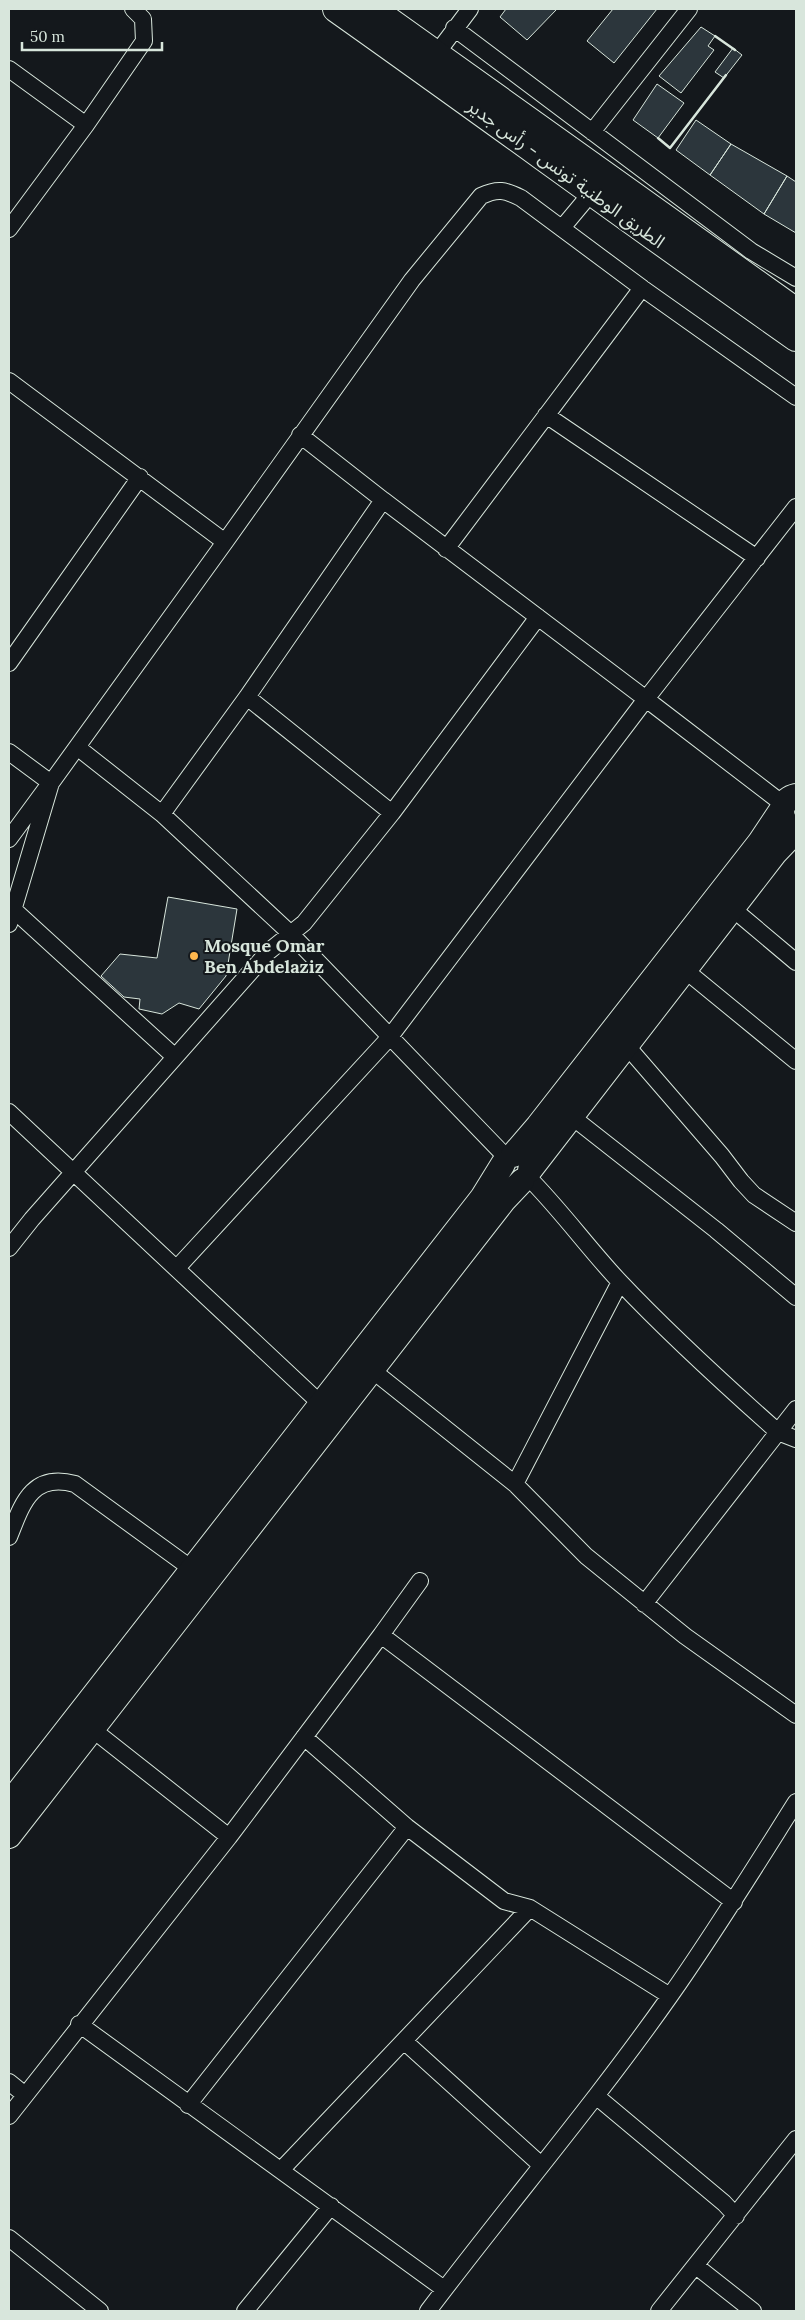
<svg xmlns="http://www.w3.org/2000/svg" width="805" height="2320" font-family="Lora,'Noto Sans Arabic',serif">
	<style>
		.building { fill: #2c363c; stroke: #d8e6dc }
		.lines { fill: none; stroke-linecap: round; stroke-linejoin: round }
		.minor-casing { stroke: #d8e6dc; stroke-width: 18 }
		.secondary-casing { stroke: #d8e6dc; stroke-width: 26 }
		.primary-casing { stroke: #d8e6dc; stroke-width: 28 }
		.minor { stroke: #14181c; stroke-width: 16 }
		.secondary { stroke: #14181c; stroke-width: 24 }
		.primary { stroke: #14181c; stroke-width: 26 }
		.wall { stroke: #d8e6dc; stroke-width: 2.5 }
		.poi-dot { fill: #ffb74d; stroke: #14181c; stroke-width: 2 }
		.labels { text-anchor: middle; stroke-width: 4; stroke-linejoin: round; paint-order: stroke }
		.street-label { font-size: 18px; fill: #d8e6dc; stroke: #14181c }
		.poi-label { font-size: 18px; font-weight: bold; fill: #d8e6dc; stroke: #14181c; text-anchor: start }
	</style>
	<rect width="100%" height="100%" fill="#14181c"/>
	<!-- building -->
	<path class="building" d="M506 9H557L527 40 500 17Z
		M613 9H657L614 63 587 41Z
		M701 27 715 36 708 46 714 50 681 93 659 76Z
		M733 48 742 55 724 78 715 72Z
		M657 84 684 103 658 138 633 120Z
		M696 120 731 144 710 175 676 150Z
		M731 144 787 176 764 214 710 175Z
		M787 176 796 182V233L764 214Z
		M168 897 237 909 226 976 199 1009 179 1003 162 1014 139 1009 140 999 124 997 101 976 120 954 157 958Z"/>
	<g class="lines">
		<defs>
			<path id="minor" d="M454 28 751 251 796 278
				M437 53 470 9
				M9 69 86 125
				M592 132 689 9
				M562 228 592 192
				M9 229 86 125 144 41 143 19 133 9
				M9 381 225 542 51 783 9 752
				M546 415 757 558
				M300 435 383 500
				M225 542 412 280 481 196C498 188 505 190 521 198L642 288 796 397
				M446 549 642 288
				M9 663 140 477
				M247 697 392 813
				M77 747 162 814 291 934 507 1158
				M783 804 646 699 796 507
				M162 814 247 697 383 500 646 699 389 1038 177 1268
				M9 839 45 790
				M733 909 796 962
				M14 910 175 1057
				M9 924 51 783
				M685 970 796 1061
				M626 1045 722 1156 741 1181 754 1195 796 1223
				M9 1112 321 1404
				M571 1116 716 1230 796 1297
				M527 1176C561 1210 588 1248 620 1282 670 1335 724 1384 778 1432L796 1439
				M9 1248 32 1219 268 952 304 923 392 813 538 617
				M372 1370 515 1484 586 1556 685 1636 796 1715
				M515 1484 620 1282
				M9 1537C22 1505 31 1472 75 1484L192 1569
				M420 1581 381 1635 734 1902
				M644 1604 796 1409
				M92 1729 229 1837
				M304 1737 407 1827 504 1901 530 1908 670 1996
				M79 2024 444 2289
				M404 2041 541 2165
				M9 2082 25 2095
				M596 2096 724 2203 736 2216
				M188 2105 407 1827
				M9 2116 229 1837 381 1635
				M282 2169 530 1908
				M9 2238 100 2311
				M696 2266 753 2311
				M245 2311 331 2206
				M428 2311C508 2205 594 2104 670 1996 715 1932 755 1867 796 1802
				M659 2311 796 2139"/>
			<path id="secondary" d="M786 823C778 812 783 799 796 796
				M513 1155 538 1126 760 842 782 809
				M530 1170 775 853 796 831
				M9 1804 482 1198 503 1164
				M9 1836 504 1200 522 1181"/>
			<path id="primary" d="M336 9C490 118 642 230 796 338
				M373 9 796 311"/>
		</defs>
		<!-- minor casing -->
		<use href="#minor" class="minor-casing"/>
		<!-- secondary casing -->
		<use href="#secondary" class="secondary-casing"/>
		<!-- primary casing -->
		<use href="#primary" class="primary-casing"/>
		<!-- minor -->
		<use href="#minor" class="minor"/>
		<!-- secondary -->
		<use href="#secondary" class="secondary"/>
		<!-- primary -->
		<use href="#primary" class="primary"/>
		<!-- wall -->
		<path class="wall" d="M715 36 735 50
			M658 138 670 148 726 75"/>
	</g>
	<!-- markers -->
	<circle class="poi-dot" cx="194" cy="956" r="5"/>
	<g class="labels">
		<!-- street labels -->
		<g class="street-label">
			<text transform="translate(566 174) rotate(36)" y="6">الطريق الوطنية تونس - رأس جدير</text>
		</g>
		<!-- poi labels -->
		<g class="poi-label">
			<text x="204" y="952">Mosque Omar<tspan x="204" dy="21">Ben Abdelaziz</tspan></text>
		</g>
	</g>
	<!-- border -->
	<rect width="805" height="2320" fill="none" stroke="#d8e6dc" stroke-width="20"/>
	<!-- scale -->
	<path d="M22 42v8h140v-8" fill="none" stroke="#d8e6dc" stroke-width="2.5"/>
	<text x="30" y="42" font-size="15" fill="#d8e6dc" stroke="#14181c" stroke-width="4" paint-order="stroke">50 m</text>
</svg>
